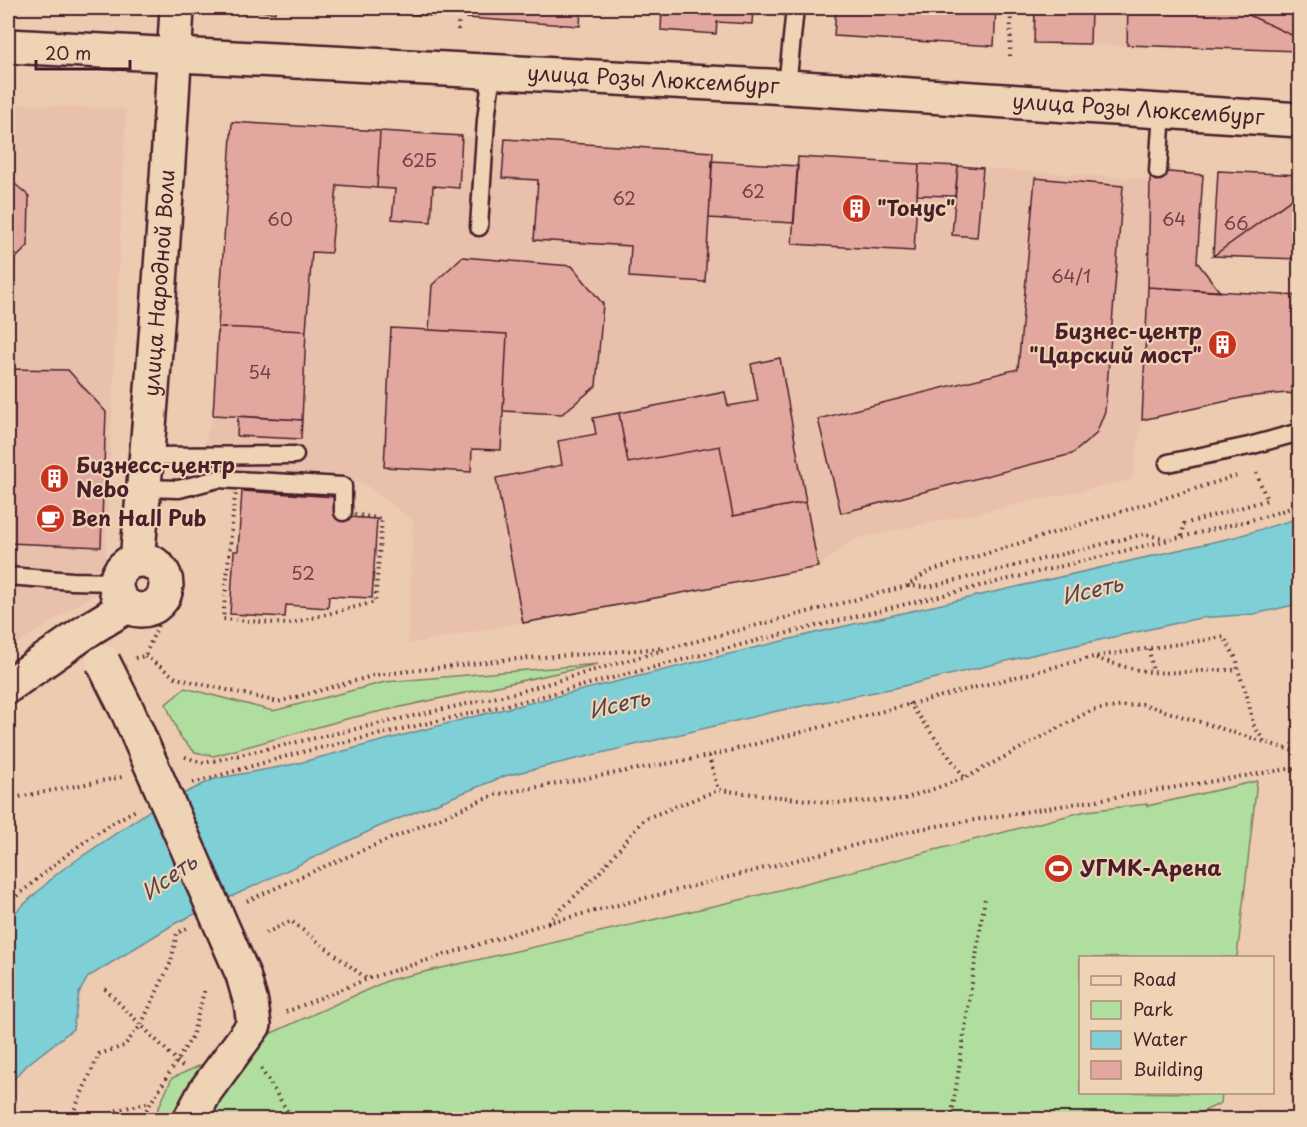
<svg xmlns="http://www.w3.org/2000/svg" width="1307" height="1127" font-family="'Playpen Sans',sans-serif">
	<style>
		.built { fill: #e9c0ac }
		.green { fill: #b0de9e; stroke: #7d7e64; stroke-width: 1.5 }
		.water { fill: #7ed0d6; stroke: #698992; stroke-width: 1.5 }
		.building { fill: #e2a89f; stroke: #4a1f2b; stroke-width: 1.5 }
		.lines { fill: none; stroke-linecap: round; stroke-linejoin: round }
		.lane-casing { stroke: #4a1f2b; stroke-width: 21 }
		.street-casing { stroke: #4a1f2b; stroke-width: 38 }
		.secondary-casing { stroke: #4a1f2b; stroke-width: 38 }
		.path { stroke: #4a1f2b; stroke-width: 4; stroke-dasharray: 1.5 4.5; stroke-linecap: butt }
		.lane { stroke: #eed4b5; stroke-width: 16 }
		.street { stroke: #eed4b5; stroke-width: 33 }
		.secondary { stroke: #eed4b5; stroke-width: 33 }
		.street-bridge-casing { stroke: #4a1f2b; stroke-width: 38; stroke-linecap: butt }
		.street-bridge { stroke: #eed4b5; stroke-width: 33 }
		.labels { text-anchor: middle; stroke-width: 4.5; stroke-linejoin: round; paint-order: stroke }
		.number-label { font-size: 18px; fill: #704148 }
		.street-label { font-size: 21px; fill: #4a1f2b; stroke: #eed4b5 }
		.poi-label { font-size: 21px; font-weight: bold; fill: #4a1f2b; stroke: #eed4b5; text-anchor: start }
		.water-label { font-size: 22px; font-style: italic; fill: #54424d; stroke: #eed4b5 }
	</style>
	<rect width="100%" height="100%" fill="#eccbb1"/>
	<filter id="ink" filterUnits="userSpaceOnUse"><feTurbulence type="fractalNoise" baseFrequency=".0167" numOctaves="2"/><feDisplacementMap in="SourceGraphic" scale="12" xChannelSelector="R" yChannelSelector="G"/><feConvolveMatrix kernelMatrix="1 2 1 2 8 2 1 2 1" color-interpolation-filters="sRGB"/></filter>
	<g filter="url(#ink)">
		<!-- built -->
		<path class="built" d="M1035 8H1299V51L1034 43Z
			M8 104 126 109 104 588 8 650Z
			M232 122 713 152V161L797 166 798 157 1150 179 1148 287 1142 420 1132 480 855 539 818 567 408 644 413 521 369 487 326 473H196L213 415Z"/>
		<!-- green -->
		<path class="green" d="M598 664 350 718 214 756 195 752 180 737 166 704 185 688 273 711 385 682Z
			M1257 781 1237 957 1080 958V1092L1222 1093 1221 1103 1188 1119 153 1120 172 1078 389 980 744 899 1086 811 1147 804V806Z"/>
		<!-- water -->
		<path class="water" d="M1299 518V604L1254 614 1200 618 1036 654 895 688 777 711 505 776 378 827 174 924 88 977 79 993 73 1029 28 1064 8 1085V919L59 872 152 809 214 779 295 764 468 718 819 632 1235 537Z"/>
		<!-- building -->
		<path class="building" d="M237 8H275V13Z
			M330 8H435L434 16Z
			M467 8H581L580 26 467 18Z
			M662 8H753L752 24 717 22 716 34 661 30Z
			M836 8H996L994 46 834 36Z
			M1035 8H1091L1090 44 1034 43Z
			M1128 8H1234L1300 39V51L1127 45Z
			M1234 8H1300V39Z
			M232 122 380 131 377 188 337 185 331 253 312 252 306 331 218 327Z
			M380 131 462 136 459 188 433 186 431 222 392 219 395 189 377 188Z
			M505 139 713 152 705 282 629 277 631 246 534 240 538 180 502 178Z
			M8 148 9 179 29 196 28 246 14 260H8Z
			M798 157 919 164 914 251 792 244Z
			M712 161 798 166 794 223 709 218Z
			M919 164 958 166 955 196 917 195Z
			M958 166 983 168 977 237 952 235Z
			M1158 171 1203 175 1197 262 1220 292 1148 287 1150 179Z
			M1218 171 1300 175V193L1213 256Z
			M1035 178 1123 186 1105 411 1096 434 1072 454 841 513 818 419 1018 369Z
			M1300 193V259L1213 256Z
			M462 257 572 266 603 304 596 386 562 414 503 411 507 334 429 330 432 285Z
			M1148 287 1300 296V395L1287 393 1245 397 1142 420Z
			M218 327 306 331 302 420 213 415Z
			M391 328 507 334 501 450 472 449 471 472 384 467Z
			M780 358 806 502 733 516 720 446 628 463 619 413 725 392 728 406 758 401 751 364Z
			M8 369 68 370 106 412 101 547 8 543Z
			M619 413 628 463 720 446 733 516 806 502 818 567 523 623 496 478 562 465 558 441 596 434 593 418Z
			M238 416 302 420 301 439 237 436Z
			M242 491 336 497 335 516 377 519 372 598 329 596 328 608 286 605 285 617 230 614 234 551H238Z"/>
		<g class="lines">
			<defs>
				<path id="lane" d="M787 87 795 8
					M1158 171 1162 112
					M479 227 486 120 492 71
					M148 456 295 455
					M1168 463 1249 446 1300 432
					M144 488 179 489 218 479 343 486V512
					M8 576 72 581 116 582"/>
				<g id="street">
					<path id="s1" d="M137 560C155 376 167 192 177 8"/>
					<circle cx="141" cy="585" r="25"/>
					<path d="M8 686 91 628 127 606"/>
					<path d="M190 1120 206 1090 254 1025 251 1003 243 975"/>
				</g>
				<g id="secondary">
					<path id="s2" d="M8 46 787 87 1300 120"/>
				</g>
			</defs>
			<!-- lane casing -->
			<use href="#lane" class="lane-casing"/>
			<!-- street casing -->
			<use href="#street" class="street-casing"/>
			<!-- secondary casing -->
			<use href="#secondary" class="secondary-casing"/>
			<!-- path -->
			<path class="path" d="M236 13H249
				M458 30 459 8
				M1010 56 1011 8
				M237 489 339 495V505L343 512 382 519 375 602 288 624 223 619 234 503Z
				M1182 536 1184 524 1267 500 1255 470
				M908 586 929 587 1144 534 1166 539
				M1149 649 1153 672
				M145 656 176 678 278 702 376 675 504 660 664 648
				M135 658 145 656 173 589
				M1096 658C1115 664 1132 670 1152 672 1179 674 1210 669 1238 670
				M909 703 965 778
				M709 756 718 790
				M185 757 204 763 515 693 674 647 907 586 927 572 1236 476
				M193 783 294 754 520 702 755 641 1263 517 1300 505
				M8 799 122 777
				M247 901 316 870 494 795 709 756 1093 657 1224 637 1237 660 1238 670 1248 699 1253 724 1264 741
				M8 904C47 870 90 833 138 809
				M548 922 598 874 644 819 718 790 833 803 901 800 965 778 1092 710 1142 704 1300 753
				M266 933 291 921 367 979
				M105 989 184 1068
				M286 1012 367 979 547 923 919 829 1300 767
				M261 1069 293 1120
				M70 1120 99 1054 124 1046 141 1025 171 962 177 933 188 928
				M110 1120 114 1111 150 1102
				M140 1120 192 1037 205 988
				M951 1120 985 898"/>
			<!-- lane -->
			<use href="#lane" class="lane"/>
			<!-- street -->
			<use href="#street" class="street"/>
			<!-- secondary -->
			<use href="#secondary" class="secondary"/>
			<defs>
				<path id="street-bridge" d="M103 662 128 712 243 975"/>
			</defs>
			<!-- street-bridge casing -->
			<use href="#street-bridge" class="street-bridge-casing"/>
			<!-- street-bridge -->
			<use href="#street-bridge" class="street-bridge"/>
		</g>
	</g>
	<!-- icons -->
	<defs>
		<symbol id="building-disc" viewBox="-11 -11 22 22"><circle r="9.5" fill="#c8321e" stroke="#eed4b5"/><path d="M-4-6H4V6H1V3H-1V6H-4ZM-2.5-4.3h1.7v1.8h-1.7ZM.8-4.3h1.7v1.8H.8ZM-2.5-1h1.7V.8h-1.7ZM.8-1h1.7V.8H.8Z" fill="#fff"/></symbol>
		<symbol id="cafe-disc" viewBox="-11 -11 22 22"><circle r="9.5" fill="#c8321e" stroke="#eed4b5"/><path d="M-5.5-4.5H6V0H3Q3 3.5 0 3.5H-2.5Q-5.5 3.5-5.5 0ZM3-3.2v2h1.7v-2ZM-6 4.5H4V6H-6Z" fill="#fff"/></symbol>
		<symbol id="stadium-disc" viewBox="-11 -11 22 22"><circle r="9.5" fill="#c8321e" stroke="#eed4b5"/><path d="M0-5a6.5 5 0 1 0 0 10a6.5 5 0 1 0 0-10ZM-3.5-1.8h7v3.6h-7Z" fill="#fff"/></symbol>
	</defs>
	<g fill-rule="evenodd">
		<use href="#building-disc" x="840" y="192" width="33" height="33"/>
		<use href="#building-disc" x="1206" y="328" width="33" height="33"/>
		<use href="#building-disc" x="38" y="462" width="33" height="33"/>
		<use href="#cafe-disc" x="34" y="502" width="33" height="33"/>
		<use href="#stadium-disc" x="1042" y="852" width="33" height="33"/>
	</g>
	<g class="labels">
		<!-- number labels -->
		<g class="number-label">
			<text x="419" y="167">62Б</text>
			<text x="753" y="198">62</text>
			<text x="624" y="205">62</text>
			<text x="280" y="226">60</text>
			<text x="1174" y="226">64</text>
			<text x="1236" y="230">66</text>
			<text x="1071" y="283">64/1</text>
			<text x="260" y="379">54</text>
			<text x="303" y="580">52</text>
		</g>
		<!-- street labels -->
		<g class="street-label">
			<text dy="7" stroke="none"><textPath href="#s2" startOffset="646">улица Розы Люксембург</textPath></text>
			<text dy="7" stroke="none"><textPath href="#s2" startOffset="1132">улица Розы Люксембург</textPath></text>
			<text dy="7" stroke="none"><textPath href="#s1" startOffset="278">улица Народной Воли</textPath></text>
		</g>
		<!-- poi labels -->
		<g class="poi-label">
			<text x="877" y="216">"Тонус"</text>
			<text x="1202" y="339" text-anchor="end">Бизнес-центр<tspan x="1202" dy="24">"Царский мост"</tspan></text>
			<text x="76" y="473">Бизнесс-центр<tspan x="76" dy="24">Nebo</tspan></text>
			<text x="71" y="526">Ben Hall Pub</text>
			<text x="1080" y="876">УГМК-Арена</text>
		</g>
		<!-- water labels -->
		<g class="water-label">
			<text transform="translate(1092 590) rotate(-13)" y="8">Исеть</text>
			<text transform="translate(619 704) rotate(-13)" y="8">Исеть</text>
			<text transform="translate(169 877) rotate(-35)" y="8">Исеть</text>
		</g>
	</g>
	<!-- margin -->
	<rect width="1307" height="1127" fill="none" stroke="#eed4b5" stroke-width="30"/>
	<rect x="15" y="15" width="1277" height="1097" fill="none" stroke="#4a1f2b" stroke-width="2" filter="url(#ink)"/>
	<!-- legend -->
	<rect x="1079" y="956" width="195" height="138" fill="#eed4b5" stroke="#ac8c7e" stroke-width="1.5"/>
	<rect x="1091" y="976" width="30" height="9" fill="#eed4b5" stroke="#ac8c7e" stroke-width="1.5"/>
	<text x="1133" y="986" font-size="18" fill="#4a1f2b">Road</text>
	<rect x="1091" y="1001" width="30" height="18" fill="#b0de9e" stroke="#ac8c7e" stroke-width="1.5"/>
	<text x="1133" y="1016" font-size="18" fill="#4a1f2b">Park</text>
	<rect x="1091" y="1031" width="30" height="18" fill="#7ed0d6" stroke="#ac8c7e" stroke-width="1.5"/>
	<text x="1133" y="1046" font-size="18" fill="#4a1f2b">Water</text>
	<rect x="1091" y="1061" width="30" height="18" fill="#e2a89f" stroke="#ac8c7e" stroke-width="1.5"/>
	<text x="1133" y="1076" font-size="18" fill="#4a1f2b">Building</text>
	<!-- scale -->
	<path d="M36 60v9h94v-9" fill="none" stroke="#4a1f2b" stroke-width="3"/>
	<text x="45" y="60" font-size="18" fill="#4a1f2b" stroke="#eed4b5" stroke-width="4.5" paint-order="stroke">20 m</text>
</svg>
